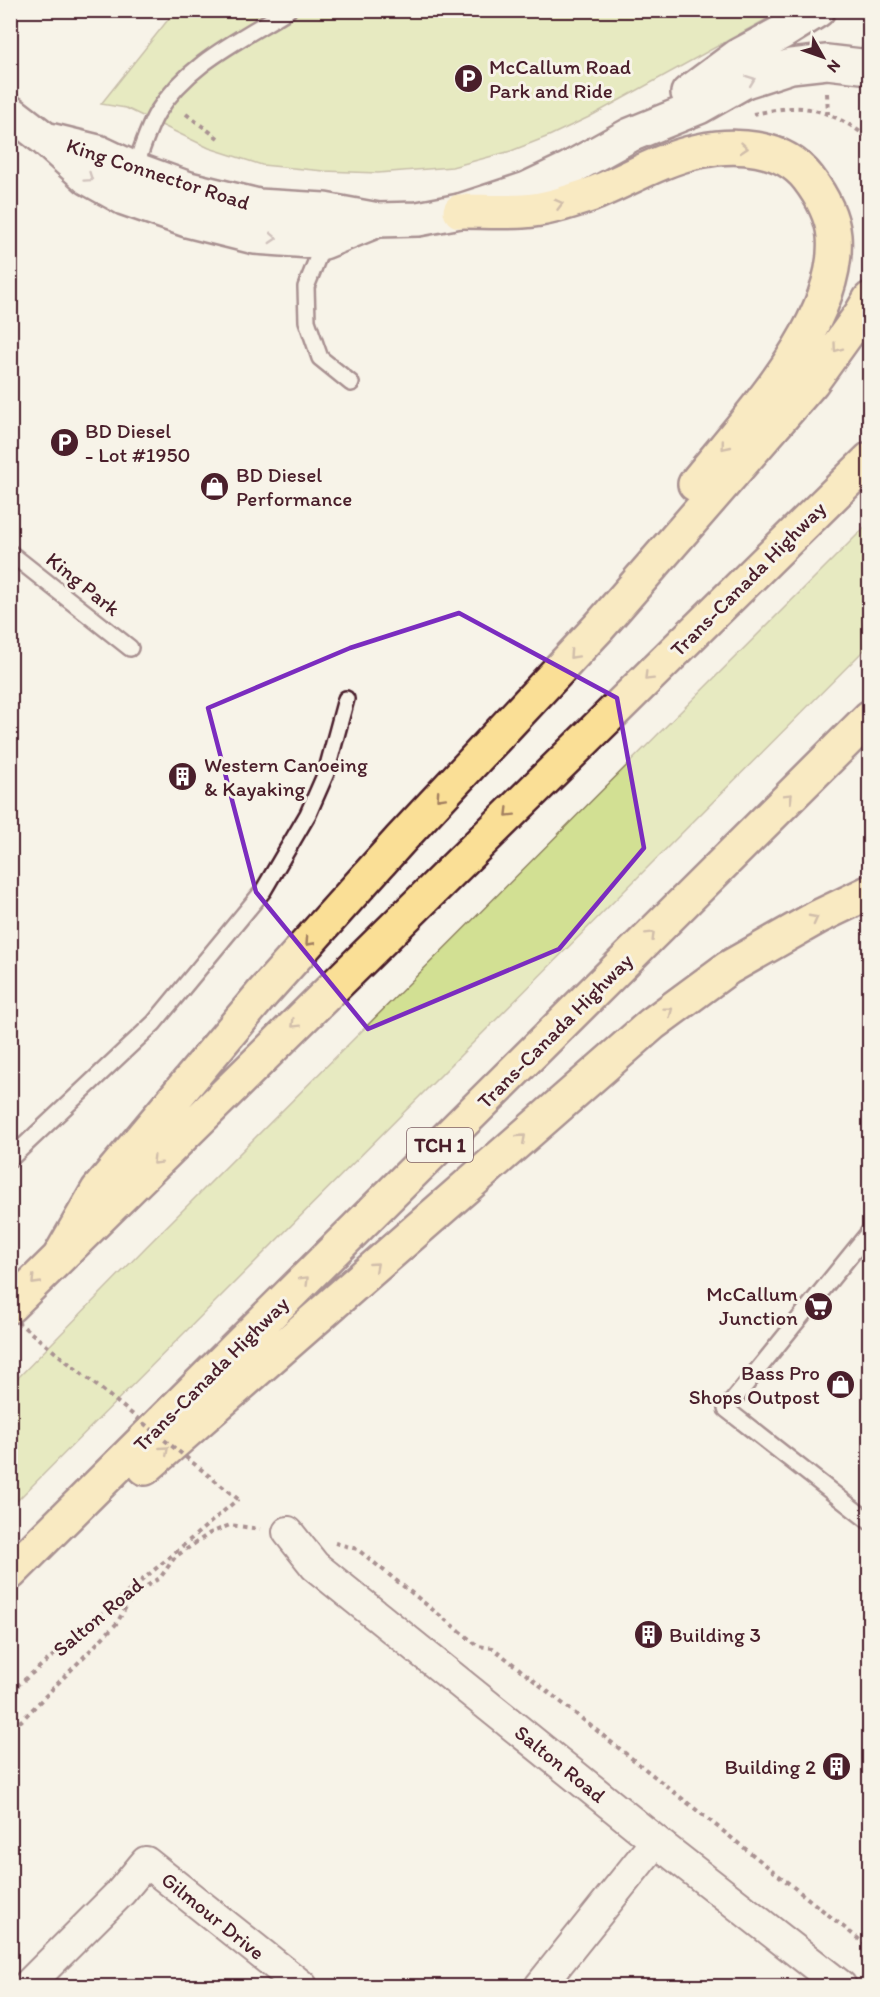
<svg xmlns="http://www.w3.org/2000/svg" width="880" height="1997" font-family="Itim,sans-serif">
	<style>
		.green { fill: #d2e093; stroke: #8e805f; stroke-width: 1.5 }
		.lines { fill: none; stroke-linecap: round; stroke-linejoin: round }
		.lane-casing { stroke: #4a1f2b; stroke-width: 20 }
		.street-casing { stroke: #4a1f2b; stroke-width: 34 }
		.secondary-casing { stroke: #4a1f2b; stroke-width: 38 }
		.highway-casing { stroke: #4a1f2b; stroke-width: 38 }
		.path { stroke: #4a1f2b; stroke-width: 4; stroke-dasharray: 4.5 4.5; stroke-linecap: butt }
		.lane { stroke: #f7f3e8; stroke-width: 15 }
		.street { stroke: #f7f3e8; stroke-width: 30 }
		.secondary { stroke: #f7f3e8; stroke-width: 33 }
		.highway { stroke: #fadf96; stroke-width: 33 }
		.path-bridge { stroke: #4a1f2b; stroke-width: 4; stroke-dasharray: 4.5 4.5; stroke-linecap: butt }
		.oneway { stroke: #a0898a }
		.oneway2 { stroke: #a27f60 }
		.marked { fill: none; stroke: #7b2cbf; stroke-width: 4.5; stroke-linejoin: round }
		.labels { text-anchor: middle; stroke-width: 6; stroke-linejoin: round; paint-order: stroke }
		.shield { fill: #f7f3e8; stroke: #7e5f64; stroke-width: 1.5 }
		.shield-label { font-size: 20px; font-weight: bold; fill: #4a1f2b }
		.poi-label { font-size: 21px; fill: #4a1f2b; stroke: #f7f3e8; text-anchor: start }
		.street-label { font-size: 21px; fill: #4a1f2b; stroke: #f7f3e8 }
	</style>
	<rect width="100%" height="100%" fill="#f7f3e8"/>
	<filter id="ink" filterUnits="userSpaceOnUse"><feTurbulence type="fractalNoise" baseFrequency=".0167" numOctaves="2"/><feDisplacementMap in="SourceGraphic" scale="12" xChannelSelector="R" yChannelSelector="G"/><feConvolveMatrix kernelMatrix="1 2 1 2 8 2 1 2 1" color-interpolation-filters="sRGB"/></filter>
	<g filter="url(#ink)">
		<!-- green -->
		<path class="green" d="M175 11H781L589 117 549 136 511 151 452 167 378 173 324 171 262 165 209 148 126 108 101 104Z
			M869 523V645L11 1507V1385L146 1247Z"/>
		<g class="lines">
			<defs>
				<path id="lane" d="M134 169C141 152 148 128 157 113 188 63 240 40 288 10
					M324 242 306 287 307 321 320 358 351 383
					M10 553 130 648
					M10 1159 154 1023 263 891 308 814 326 773 346 699
					M870 1231 726 1409 870 1522"/>
				<path id="street" d="M288 1532 315 1566 662 1846 841 1986
					M27 1986 121 1892 146 1862 302 1986
					M540 1986 656 1841"/>
				<path id="secondary" d="M688 93 738 56 781 33 818 10
					M10 112 45 139 88 178 124 198 187 220 255 237 324 242 378 220
					M45 139 98 152 134 169 189 189 258 206 324 210 378 220 418 219 460 211 527 189 567 170 630 135 699 107 745 81 791 66 827 62 870 67"/>
				<path id="highway" d="M460 211C481 211 502 212 523 211 545 210 569 202 590 195 626 181 660 159 699 151 736 143 783 146 808 178 821 195 832 214 834 236 841 322 745 421 695 484
					M60 1256 98 1190 261 995 400 840 599 627 812 382 861 314 870 299
					M10 1306 870 459
					M145 1468 652 1024 728 968 818 917 870 892
					M10 1573 870 717"/>
			</defs>
			<!-- lane casing -->
			<use href="#lane" class="lane-casing"/>
			<!-- street casing -->
			<use href="#street" class="street-casing"/>
			<!-- secondary casing -->
			<use href="#secondary" class="secondary-casing"/>
			<!-- highway casing -->
			<use href="#highway" class="highway-casing"/>
			<!-- path -->
			<path class="path" d="M827 93 828 114
				M186 114 218 138
				M753 114C765 112 778 109 791 108 819 106 848 122 870 139
				M335 1543 357 1549 478 1646 493 1648 870 1948
				M10 1692 238 1499
				M10 1724 21 1721 117 1623 133 1594 160 1578 175 1557 210 1533 230 1525 260 1529"/>
			<!-- lane -->
			<use href="#lane" class="lane"/>
			<!-- street -->
			<use href="#street" class="street"/>
			<!-- secondary -->
			<use href="#secondary" class="secondary"/>
			<!-- highway -->
			<use href="#highway" class="highway"/>
			<!-- path-bridge -->
			<path class="path-bridge" d="M10 1316 238 1499"/>
		</g>
		<!-- one-way arrows -->
		<defs><path id="oneway-chevron" d="M-2-3.5L2.5 0L-2 3.5" fill="none" stroke-width="1.6" stroke-linecap="round" stroke-linejoin="round" transform="scale(1.5)"/></defs>
		<g class="oneway">
			<use href="#oneway-chevron" transform="translate(751 80) rotate(-21)"/>
			<use href="#oneway-chevron" transform="translate(89 178) rotate(35)"/>
			<use href="#oneway-chevron" transform="translate(273 238) rotate(3)"/>
		</g>
		<g class="oneway2">
			<use href="#oneway-chevron" transform="translate(744 148) rotate(5)"/>
			<use href="#oneway-chevron" transform="translate(559 204) rotate(-15)"/>
			<use href="#oneway-chevron" transform="translate(837 348) rotate(126)"/>
			<use href="#oneway-chevron" transform="translate(725 446) rotate(129)"/>
			<use href="#oneway-chevron" transform="translate(573 655) rotate(133)"/>
			<use href="#oneway-chevron" transform="translate(648 677) rotate(135)"/>
			<use href="#oneway-chevron" transform="translate(440 797) rotate(133)"/>
			<use href="#oneway-chevron" transform="translate(789 797) rotate(-45)"/>
			<use href="#oneway-chevron" transform="translate(509 813) rotate(135)"/>
			<use href="#oneway-chevron" transform="translate(814 919) rotate(-28)"/>
			<use href="#oneway-chevron" transform="translate(651 935) rotate(-45)"/>
			<use href="#oneway-chevron" transform="translate(309 942) rotate(132)"/>
			<use href="#oneway-chevron" transform="translate(669 1011) rotate(-37)"/>
			<use href="#oneway-chevron" transform="translate(295 1024) rotate(135)"/>
			<use href="#oneway-chevron" transform="translate(522 1138) rotate(-41)"/>
			<use href="#oneway-chevron" transform="translate(156 1161) rotate(135)"/>
			<use href="#oneway-chevron" transform="translate(375 1266) rotate(-41)"/>
			<use href="#oneway-chevron" transform="translate(305 1280) rotate(-45)"/>
			<use href="#oneway-chevron" transform="translate(35 1281) rotate(134)"/>
			<use href="#oneway-chevron" transform="translate(165 1450) rotate(-41)"/>
		</g>
	</g>
	<!-- marked area -->
	<path d="M0 0H880V1997H0ZM459 613 617 698 644 848 559 949 368 1029 256 892 208 708 350 648Z" fill="#f7f3e8" fill-opacity=".55" fill-rule="evenodd"/>
	<path class="marked" d="M459 613 617 698 644 848 559 949 368 1029 256 892 208 708 350 648Z"/>
	<!-- icons -->
	<defs>
		<symbol id="parking-disc" viewBox="-11 -11 22 22"><circle r="9.5" fill="#4a1f2b" stroke="#f7f3e8"/><path d="M-3.5-5.5H1a3.5 3.5 0 0 1 0 7H-1V5.5H-3.5ZM-1-3.4V-.6H.8a1.4 1.4 0 0 0 0-2.8Z" fill="#fff"/></symbol>
		<symbol id="shop-disc" viewBox="-11 -11 22 22"><circle r="9.5" fill="#4a1f2b" stroke="#f7f3e8"/><path d="M-5-2.5h2.3a2.7 3.5 0 0 1 5.4 0H5L5.5 6h-11ZM-1.5-2.5h3a1.5 2.3 0 0 0-3 0Z" fill="#fff"/></symbol>
		<symbol id="building-disc" viewBox="-11 -11 22 22"><circle r="9.5" fill="#4a1f2b" stroke="#f7f3e8"/><path d="M-4-6H4V6H1V3H-1V6H-4ZM-2.5-4.3h1.7v1.8h-1.7ZM.8-4.3h1.7v1.8H.8ZM-2.5-1h1.7V.8h-1.7ZM.8-1h1.7V.8H.8Z" fill="#fff"/></symbol>
		<symbol id="supermarket-disc" viewBox="-11 -11 22 22"><circle r="9.5" fill="#4a1f2b" stroke="#f7f3e8"/><path d="M-6-5.5h2.5l.6 2H6L4.5 2H-2.5L-4.4-4H-6ZM-1.5 3.2a1.3 1.3 0 1 0 .1 0ZM3 3.2a1.3 1.3 0 1 0 .1 0Z" fill="#fff"/></symbol>
	</defs>
	<g fill-rule="evenodd">
		<use href="#parking-disc" x="452" y="62" width="33" height="33"/>
		<use href="#parking-disc" x="48" y="426" width="33" height="33"/>
		<use href="#shop-disc" x="198" y="470" width="33" height="33"/>
		<use href="#building-disc" x="166" y="760" width="33" height="33"/>
		<use href="#supermarket-disc" x="802" y="1290" width="33" height="33"/>
		<use href="#shop-disc" x="824" y="1368" width="33" height="33"/>
		<use href="#building-disc" x="632" y="1618" width="33" height="33"/>
		<use href="#building-disc" x="820" y="1750" width="33" height="33"/>
	</g>
	<g class="labels">
		<!-- shield labels -->
		<rect class="shield" x="407" y="1128" width="66" height="34" rx="4.5"/>
		<g class="shield-label">
			<text x="440" y="1152">TCH 1</text>
		</g>
		<!-- poi labels -->
		<g class="poi-label">
			<text x="489" y="74">McCallum Road<tspan x="489" dy="24">Park and Ride</tspan></text>
			<text x="85" y="438">BD Diesel<tspan x="85" dy="24">- Lot #1950</tspan></text>
			<text x="236" y="482">BD Diesel<tspan x="236" dy="24">Performance</tspan></text>
			<text x="204" y="772">Western Canoeing<tspan x="204" dy="24">&amp; Kayaking</tspan></text>
			<text x="798" y="1301" text-anchor="end">McCallum<tspan x="798" dy="24">Junction</tspan></text>
			<text x="820" y="1380" text-anchor="end">Bass Pro<tspan x="820" dy="24">Shops Outpost</tspan></text>
			<text x="669" y="1642">Building 3</text>
			<text x="816" y="1774" text-anchor="end">Building 2</text>
		</g>
		<!-- street labels -->
		<g class="street-label">
			<text transform="translate(158 174) rotate(18)" y="7">King Connector Road</text>
			<text transform="translate(748 579) rotate(-45)" y="7">Trans-Canada Highway</text>
			<text transform="translate(83 584) rotate(39)" y="7">King Park</text>
			<text transform="translate(555 1031) rotate(-45)" y="7">Trans-Canada Highway</text>
			<text transform="translate(211 1374) rotate(-45)" y="7">Trans-Canada Highway</text>
			<text transform="translate(98 1617) rotate(-40)" y="7">Salton Road</text>
			<text transform="translate(560 1764) rotate(39)" y="7">Salton Road</text>
			<text transform="translate(213 1916) rotate(39)" y="7">Gilmour Drive</text>
		</g>
	</g>
	<!-- margin -->
	<rect width="880" height="1997" fill="none" stroke="#f7f3e8" stroke-width="36"/>
	<rect x="18" y="18" width="844" height="1961" fill="none" stroke="#4a1f2b" stroke-width="2" filter="url(#ink)"/>
	<!-- north arrow -->
	<g transform="translate(823 57) rotate(130)" stroke="#f7f3e8" stroke-width="4.5" paint-order="stroke">
	<path d="M0-4.5L10 22L0 15L-10 22Z" fill="#4a1f2b"/>
	<text y="-9" font-size="16" font-weight="bold" text-anchor="middle" fill="#4a1f2b">N</text>
	</g>
</svg>
